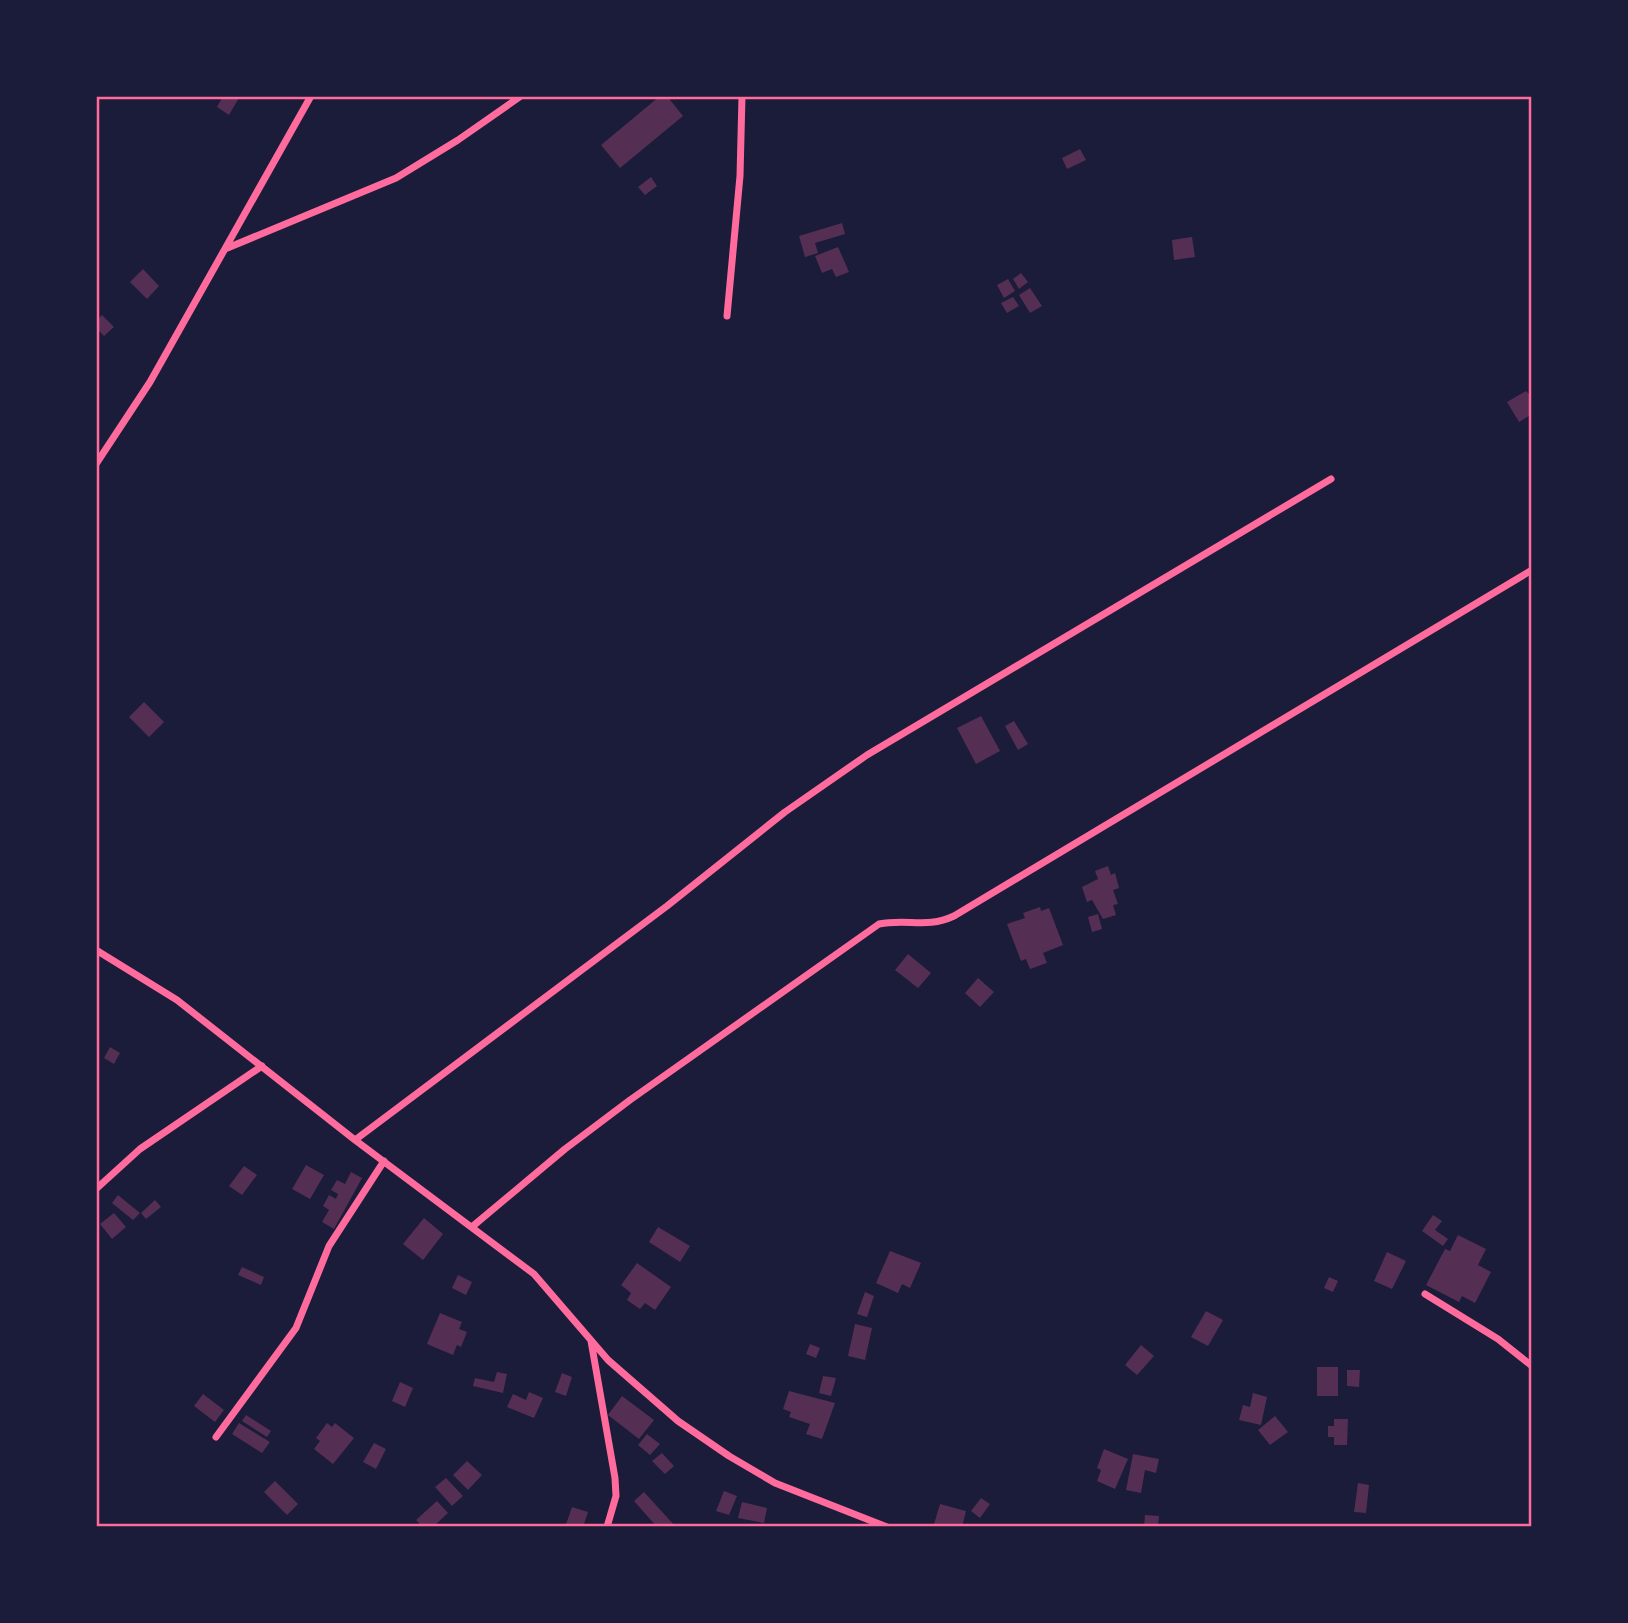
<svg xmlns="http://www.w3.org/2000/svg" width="1628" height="1623" font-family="Arial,sans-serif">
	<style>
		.building { fill: #542f53 }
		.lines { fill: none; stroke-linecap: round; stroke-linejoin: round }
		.minor { stroke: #ff6b9d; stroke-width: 7 }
		.neatline { fill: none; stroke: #ff6b9d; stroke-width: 2.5 }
	</style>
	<rect width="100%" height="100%" fill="#1b1b3a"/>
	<!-- building -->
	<path class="building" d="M223 96H240L229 115 217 107Z
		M660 96H667L683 116 620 168 601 145Z
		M1080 149 1086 160 1067 169 1062 158Z
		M651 177 657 186 645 195 638 187Z
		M842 223 845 234 815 243 818 253 805 257 799 236Z
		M1192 237 1195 257 1174 260 1172 240Z
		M838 247 849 272 836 277 832 269 822 273 815 256Z
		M143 269 159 286 147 299 130 282Z
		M1021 273 1028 282 1019 289 1013 279Z
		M1008 279 1015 291 1004 298 997 285Z
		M1030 288 1042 306 1030 313 1019 295Z
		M1013 297 1019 306 1007 313 1001 303Z
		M102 315 114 327 104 336 96 328V321Z
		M1526 391 1532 397V414L1519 422 1507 402Z
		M144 702 164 722 149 737 129 717Z
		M981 716 1000 751 976 764 957 728Z
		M1014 721 1028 744 1018 750 1005 726Z
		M1108 866 1111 875 1115 873 1119 888 1113 890 1118 904 1113 905 1116 915 1103 919 1092 900 1087 902 1082 887 1098 879 1095 871Z
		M1040 907 1041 911 1049 908 1063 945 1043 953 1047 963 1030 969 1026 959 1021 961 1007 924 1025 918 1023 913Z
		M1098 914 1102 929 1092 932 1088 917Z
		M908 954 931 973 918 988 895 970Z
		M978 978 994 992 980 1007 965 993Z
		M110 1047 120 1053 114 1064 104 1058Z
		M306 1165 324 1175 310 1199 292 1189Z
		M244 1166 257 1175 242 1195 229 1186Z
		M351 1172 362 1178 334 1229 322 1222 329 1210 323 1206 329 1195 336 1199 338 1194 331 1190 337 1180 345 1184Z
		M118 1195 140 1213 133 1220 112 1203Z
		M155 1200 161 1207 146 1219 141 1213Z
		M114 1213 126 1227 112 1239 100 1224Z
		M1433 1215 1442 1221 1435 1230 1448 1239 1443 1246 1422 1231Z
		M424 1218 443 1234 423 1260 403 1244Z
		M658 1227 690 1246 680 1262 649 1242Z
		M1458 1235 1486 1249 1478 1265 1491 1272 1475 1303 1462 1296 1459 1302 1426 1285 1445 1249 1450 1251Z
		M890 1251 921 1263 910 1288 902 1284 898 1293 876 1283Z
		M1387 1252 1406 1261 1392 1289 1374 1281Z
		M637 1263 671 1287 655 1310 645 1303 640 1309 627 1300 631 1293 621 1285Z
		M242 1267 264 1277 261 1285 238 1275Z
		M458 1275 472 1282 466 1295 452 1288Z
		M1329 1277 1338 1281 1333 1292 1324 1288Z
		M865 1292 874 1296 867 1317 857 1314Z
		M1206 1311 1223 1320 1208 1346 1191 1337Z
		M440 1313 462 1322 459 1329 467 1332 461 1347 457 1345 453 1355 427 1344Z
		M855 1324 872 1328 865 1360 848 1356Z
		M810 1344 820 1348 816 1358 806 1354Z
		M1141 1345 1154 1356 1137 1375 1125 1365Z
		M1317 1367H1338V1396H1317Z
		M1347 1370H1360L1359 1387 1347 1386Z
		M497 1372 507 1374 503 1393 473 1386 475 1378 494 1382Z
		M562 1373 572 1377 566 1396 555 1392Z
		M823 1376 836 1378 831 1396 819 1393Z
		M400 1382 413 1388 405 1407 392 1401Z
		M789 1391 835 1403 822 1439 806 1434 810 1424 789 1417 791 1412 783 1409Z
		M529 1392 543 1398 534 1418 507 1407 513 1394 526 1400Z
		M1253 1393 1267 1397 1261 1425 1239 1420 1243 1405 1250 1407Z
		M203 1394 224 1410 215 1422 194 1406Z
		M622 1396 654 1420 639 1439 608 1415Z
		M246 1415 271 1431 267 1437 242 1421Z
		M1275 1416 1288 1432 1270 1445 1258 1430Z
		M1334 1419H1348L1347 1445H1334V1437H1328V1426H1334Z
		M239 1423 270 1442 262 1453 232 1434Z
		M327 1423 332 1427 335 1423 354 1438 333 1464 314 1449 320 1441 316 1438Z
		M647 1434 660 1444 650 1455 638 1445Z
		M374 1443 386 1449 376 1469 363 1462Z
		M1104 1449 1128 1459 1115 1489 1097 1481 1101 1470 1097 1468Z
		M662 1453 674 1466 665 1474 652 1461Z
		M1133 1454 1159 1459 1156 1473 1145 1470 1141 1493 1126 1490Z
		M467 1461 482 1475 468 1490 453 1475Z
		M446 1478 463 1496 452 1506 435 1487Z
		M275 1481 298 1504 287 1515 264 1492Z
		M1358 1483 1369 1485 1366 1513 1354 1512Z
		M724 1491 737 1496 729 1515 716 1511Z
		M644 1492 676 1527H657L634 1501Z
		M981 1498 990 1504 980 1518 971 1511Z
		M437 1501 448 1513 433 1527H422L416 1520Z
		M742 1502 767 1508 764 1523 738 1518Z
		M940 1504 966 1511 962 1527 934 1524Z
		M572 1507 588 1512 583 1527H565Z
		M1145 1515 1159 1516 1158 1527H1144Z"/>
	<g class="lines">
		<!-- minor -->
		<path class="minor" d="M225 249 396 178 458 140 521 96
			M727 316 740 176 742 96
			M96 464 150 382 311 96
			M96 950 177 1000 355 1140 534 1274 608 1360 678 1421 729 1456 775 1483 887 1527
			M355 1140 667 906 785 812 867 755 1331 479
			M96 1189 140 1149 262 1066
			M473 1226 565 1149 630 1100 879 924C908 918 926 929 954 916L1532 570
			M1425 1294 1498 1339 1532 1366
			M591 1341 615 1478 616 1496 607 1527
			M216 1437 296 1328 329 1246 384 1161"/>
	</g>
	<!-- border -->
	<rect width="1628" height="1623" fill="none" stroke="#1b1b3a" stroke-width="196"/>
	<rect x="98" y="98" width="1432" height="1427" class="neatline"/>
</svg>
